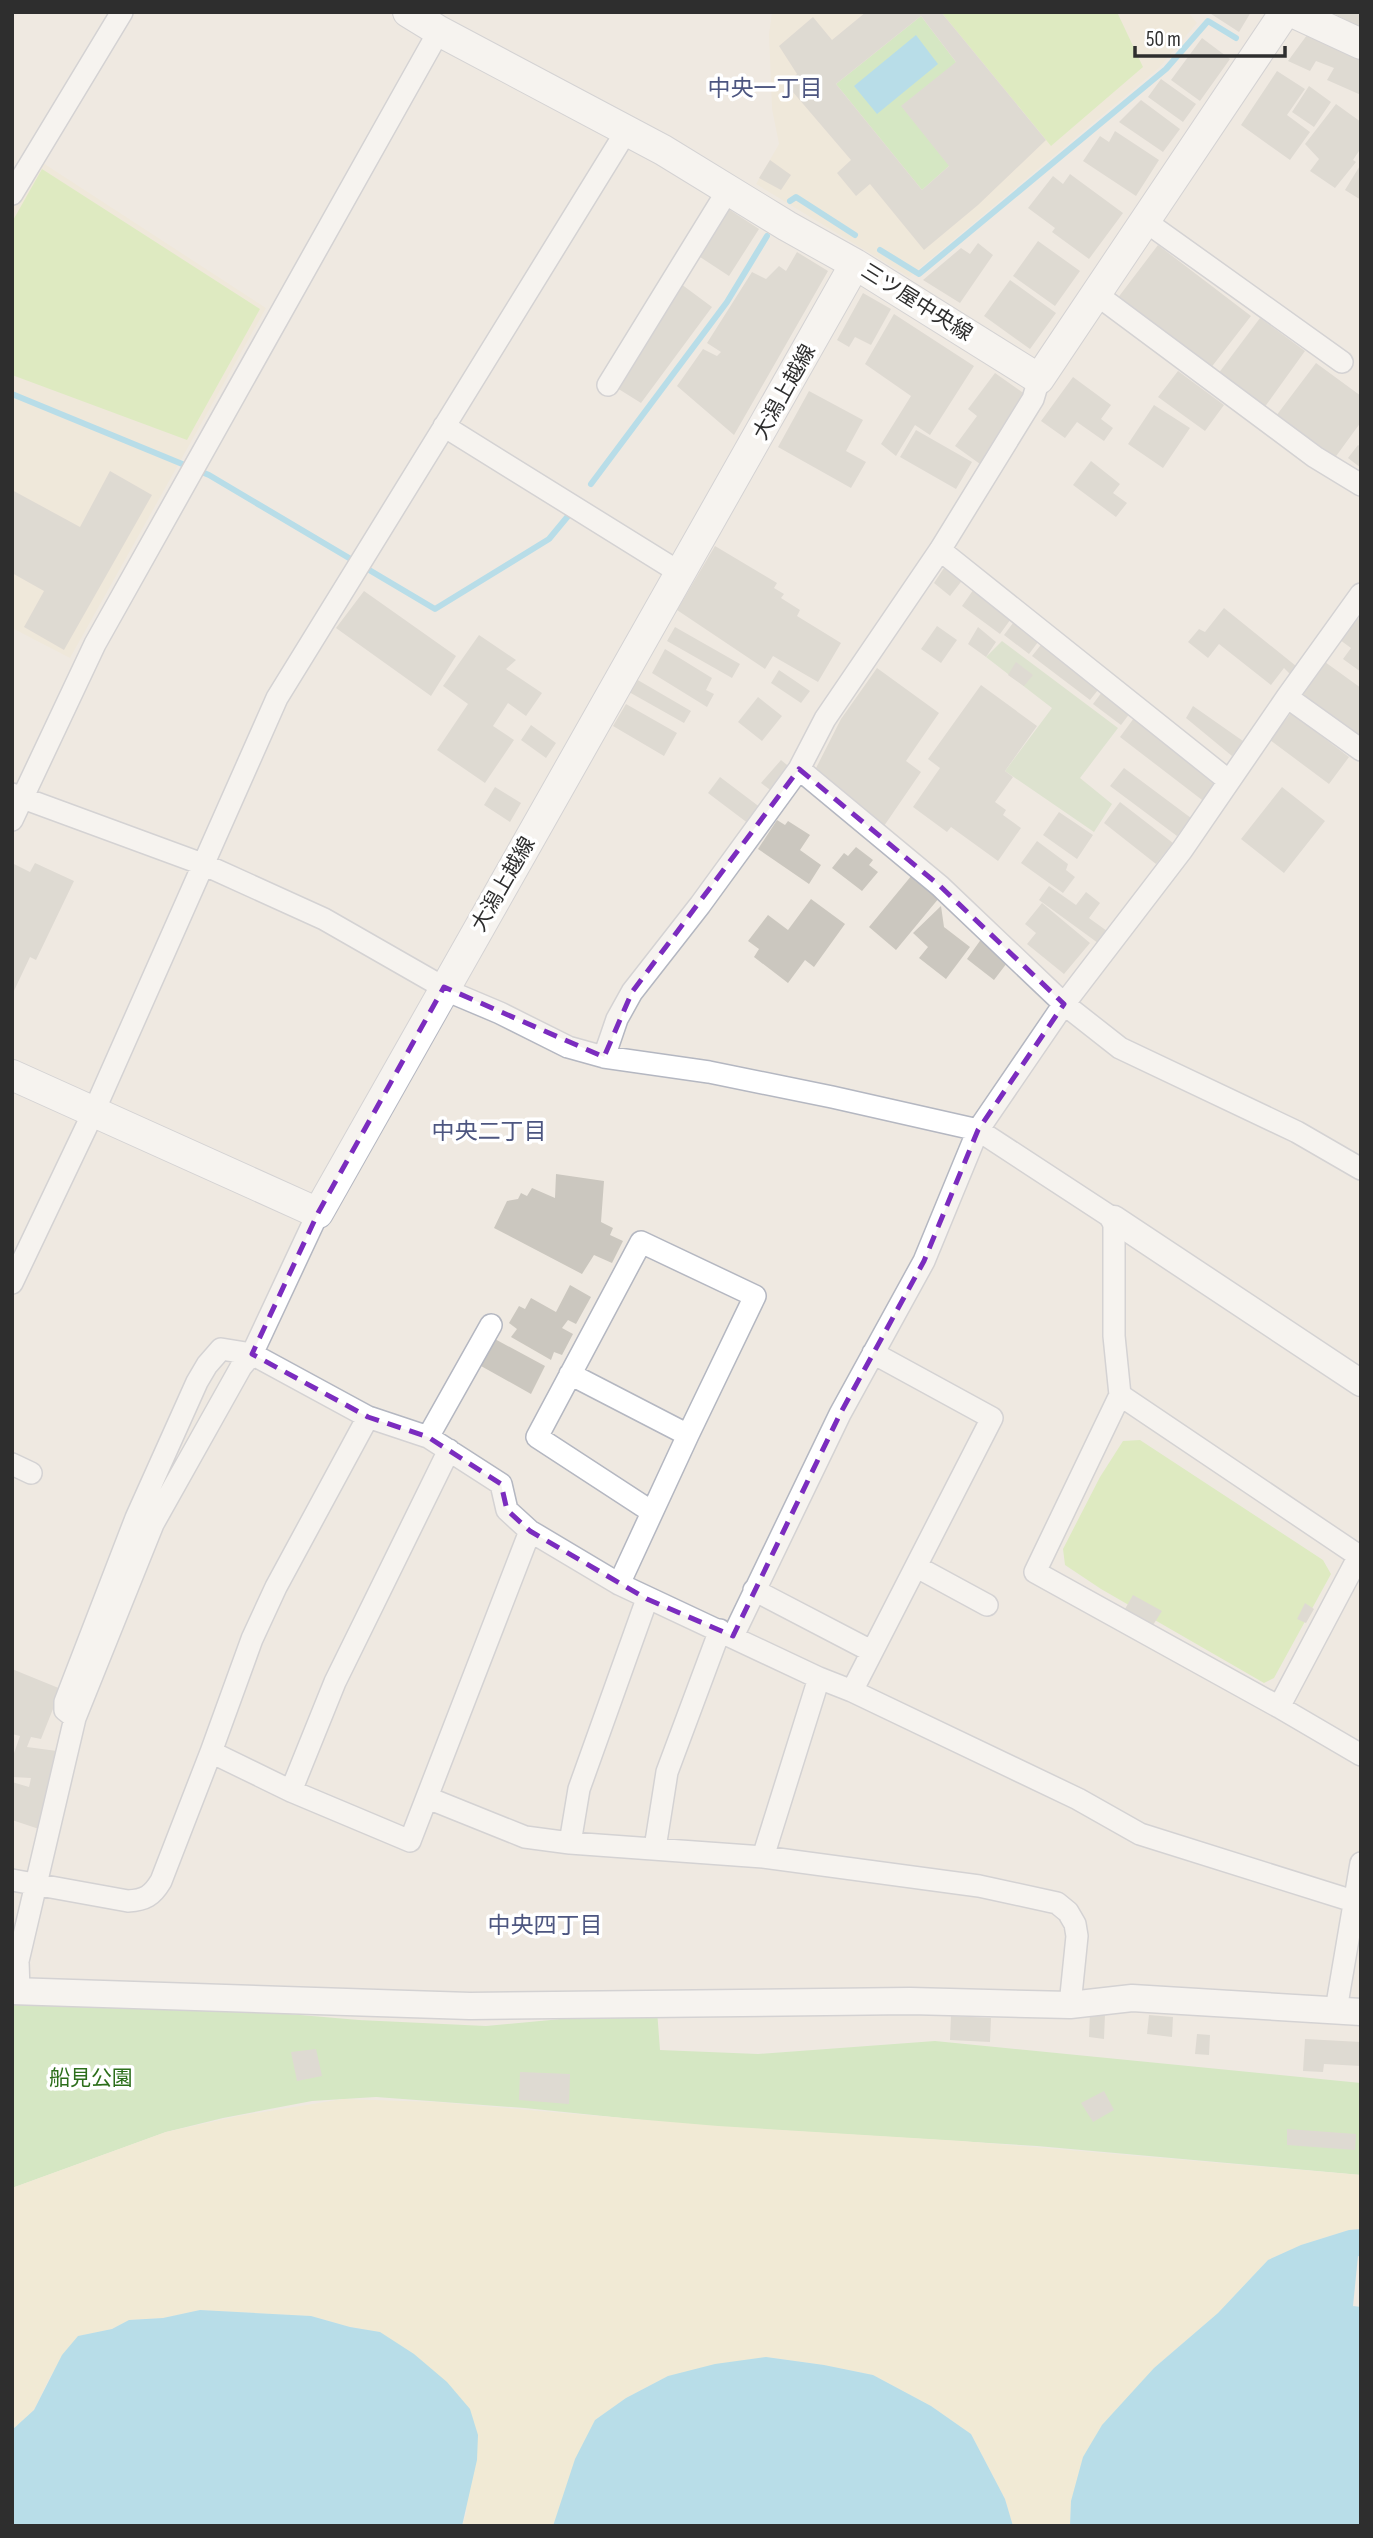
<svg xmlns="http://www.w3.org/2000/svg" width="1373" height="2538" font-family="'Sofia Sans Condensed','Noto Sans JP',sans-serif">
	<style>
		.education { fill: #f0e6d1 }
		.green { fill: #b6e59e }
		.sand { fill: #f3ecc5 }
		.cemetery { fill: #c8d9b8 }
		.pitch { fill: #c9ec9a }
		.water { fill: #75cff0 }
		.pier { fill: #efe9e1 }
		.lines { fill: none; stroke-linecap: round; stroke-linejoin: round }
		.stream { stroke: #75cff0; stroke-width: 6 }
		.building { fill: #cbc7bf; fill-rule: evenodd }
		.minor-casing { stroke: #b4b7c1; stroke-width: 24 }
		.tertiary-casing { stroke: #b4b7c1; stroke-width: 29 }
		.secondary-casing { stroke: #b4b7c1; stroke-width: 32 }
		.minor { stroke: #fff; stroke-width: 21 }
		.tertiary { stroke: #fff; stroke-width: 26 }
		.secondary { stroke: #fff; stroke-width: 30 }
		.marked { fill: none; stroke: #7b2cbf; stroke-width: 5; stroke-dasharray: 14 9; stroke-linejoin: round }
		.labels { text-anchor: middle; stroke-width: 7; stroke-linejoin: round; paint-order: stroke }
		.street-label { font-size: 21px; fill: #2e2e2e; stroke: #fff }
		.park-label { font-size: 21px; fill: #2c6e1b; stroke: #fff }
		.neighbourhood-label { font-size: 23px; fill: #4d5680; stroke: #fff }
	</style>
	<rect width="100%" height="100%" fill="#efe9e1"/>
	<!-- education -->
	<path class="education" d="M772 12H1188L1197 23 1159 68 909 277 756 184 779 144 772 109 769 34Z
		M40 161 266 308 70 658 12 628V207Z"/>
	<!-- green -->
	<path class="green" d="M921 16 956 62 949 166 922 190 836 84Z
		M12 2000 265 2012 359 2020 486 2026 657 2010 660 2050 758 2054 935 2041 1361 2083V2175L1037 2146 691 2125 525 2108 376 2097 312 2101 223 2118 166 2132 12 2188Z"/>
	<!-- sand -->
	<path class="sand" d="M343 2099 436 2102 718 2126 962 2141 1361 2175V2229L1349 2230 1301 2245 1268 2260 1218 2313 1154 2368 1071 2501 1070 2526H1013L1005 2499 971 2434 931 2406 873 2375 824 2365 766 2357 668 2376 626 2398 595 2420 553 2526H462L467 2511 380 2332 350 2327 311 2316 200 2310 163 2318 129 2320 112 2329 78 2336 50 2377 34 2410 12 2430V2188L166 2132 238 2116Z"/>
	<!-- cemetery -->
	<path class="cemetery" d="M1002 641 1118 728 1080 778 1112 804 1094 832 1005 771 1052 708 986 657Z"/>
	<!-- pitch -->
	<path class="pitch" d="M941 12H1117L1143 67 1051 146Z
		M42 169 260 309 187 440 12 375V222Z
		M1140 1440 1323 1560 1331 1574 1274 1678 1264 1683 1101 1589 1065 1565 1063 1549 1100 1477 1123 1441Z"/>
	<!-- water -->
	<path class="water" d="M916 35 938 64 877 114 854 86Z
		M1361 2229V2526H1070L1071 2501 1083 2457 1102 2425 1154 2368 1218 2313 1268 2260 1301 2245 1349 2230Z
		M200 2310 311 2316 350 2327 380 2332 414 2354 447 2382 470 2409 478 2435 477 2460 462 2526H12V2430L34 2410 62 2355 78 2336 112 2329 129 2320 163 2318Z
		M766 2357 824 2365 873 2375 931 2406 971 2434 1005 2499 1013 2526H553L575 2459 595 2420 626 2398 668 2376 715 2364Z"/>
	<!-- pier -->
	<path class="pier" d="M1358 2256 1361 2257V2307L1353 2306Z"/>
	<g class="lines">
		<!-- stream -->
		<path class="stream" d="M790 201 796 197 855 235
			M880 250 919 274 1166 69 1208 21 1236 38
			M12 394 209 475 435 609 549 539 573 510
			M591 484 727 302 767 236"/>
	</g>
	<!-- building -->
	<path class="building" d="M866 12H941L1046 140 978 205 924 250 870 184 856 196 837 173 851 160 786 84 797 74 779 46 813 17 832 40ZM921 16 956 62 901 106 949 166 922 190 836 84Z
		M1208 12H1251L1239 32Z
		M1331 12H1361V28Z
		M1307 35 1361 60V95L1327 80 1334 68 1316 61 1310 71 1288 61Z
		M1202 38 1230 59 1200 101 1171 80Z
		M1277 71 1305 89 1287 115 1310 132 1290 160 1241 125Z
		M1161 79 1196 104 1183 122 1148 97Z
		M1309 86 1331 102 1314 127 1292 112Z
		M1141 100 1180 129 1163 152 1119 122Z
		M1336 104 1361 122V148L1353 160 1356 162 1335 188 1310 171 1319 159 1305 144Z
		M1115 131 1159 160 1136 196 1083 161 1100 136 1109 142Z
		M770 160 791 175 781 190 759 178Z
		M1361 164V200L1345 190Z
		M1070 174 1123 213 1089 259 1052 232 1055 228 1028 208 1053 176 1063 184Z
		M727 208 759 229 729 276 697 255Z
		M1038 241 1080 271 1055 306 1013 276Z
		M978 243 993 255 960 303 923 280 961 248 970 254Z
		M1158 245 1251 316 1210 369 1117 299Z
		M797 252 828 271 734 435 677 386 703 349 717 356 721 352 707 343 752 272 766 279 779 266 786 271Z
		M1010 280 1056 313 1030 349 984 316Z
		M681 284 712 307 641 403 617 388Z
		M863 293 891 309 871 345 855 337 849 347 837 340Z
		M894 314 974 366 930 435 915 425 896 456 881 444 911 396 865 364Z
		M1260 318 1305 351 1264 408 1218 374Z
		M1316 363 1361 396V422L1334 459 1276 416Z
		M1178 371 1224 405 1205 431 1158 397Z
		M995 373 1029 397 980 464 955 446 977 416 968 409Z
		M1073 377 1111 405 1101 419 1113 428 1104 441 1077 422 1065 438 1041 421Z
		M809 391 863 420 846 451 866 462 851 488 778 447Z
		M1154 405 1190 428 1163 468 1128 444Z
		M916 430 972 462 956 489 900 457Z
		M1358 445 1361 447V468L1348 458Z
		M1091 461 1120 484 1113 493 1127 503 1116 517 1073 485Z
		M110 471 152 495 64 650 24 627 44 591 12 573V490L80 527Z
		M715 546 777 583 774 588 784 594 781 598 800 610 797 616 841 643 818 682 773 656 765 669 677 610Z
		M946 565 964 578 950 596 934 583Z
		M976 586 1013 616 1000 634 962 606Z
		M364 591 456 656 431 696 336 628Z
		M1224 608 1296 666 1290 674 1284 668 1271 685 1219 644 1208 658 1188 642 1199 629 1205 632Z
		M1357 617 1361 620V672L1343 659 1351 648 1340 640Z
		M1016 619 1041 638 1029 654 1004 635Z
		M937 626 957 640 941 663 921 649Z
		M675 627 740 664 732 678 667 641Z
		M978 627 996 642 986 657 968 644Z
		M479 635 516 660 506 669 542 693 526 716 508 703 493 726 514 740 485 783 437 750 468 704 443 686Z
		M1044 641 1102 685 1090 700 1032 656Z
		M665 649 712 678 706 690 714 694 707 707 652 673Z
		M1016 662 1033 675 1024 686 1008 675Z
		M1325 662 1361 688V741L1300 695Z
		M877 668 939 713 906 761 921 772 884 826 814 772 841 719Z
		M779 670 810 691 801 703 771 683Z
		M636 679 691 711 684 723 629 692Z
		M981 685 1037 726 1005 771 1013 777 995 802 1006 810 1003 815 1021 828 998 861 951 827 947 832 913 807 940 768 928 759Z
		M1105 688 1133 709 1121 725 1093 704Z
		M758 697 782 716 762 741 738 722Z
		M626 704 677 733 664 756 613 726Z
		M1193 706 1243 741 1232 756 1186 718Z
		M1291 713 1349 757 1329 784 1270 740Z
		M1134 718 1220 784 1206 803 1120 737Z
		M531 725 556 743 546 758 521 740Z
		M781 760 792 769 773 792 761 783Z
		M1124 768 1191 818 1177 836 1110 786Z
		M720 777 761 808 749 824 708 793Z
		M495 787 521 803 510 822 484 805Z
		M1282 787 1325 821 1284 873 1241 839Z
		M1120 802 1173 843 1156 864 1104 823Z
		M1059 812 1093 835 1077 859 1043 835Z
		M777 820 785 825 788 821 810 835 800 850 821 865 809 884 758 849Z
		M1037 841 1068 864 1066 870 1075 877 1063 893 1021 863Z
		M856 847 873 860 869 865 878 872 862 891 832 868 844 853 848 856Z
		M12 863 30 872 35 863 74 881 36 960 30 957 12 995Z
		M912 875 939 898 896 950 869 927Z
		M1049 886 1076 905 1086 892 1100 903 1089 918 1107 931 1098 943 1039 900Z
		M811 899 845 924 814 967 805 960 788 983 754 957 759 949 748 941 768 915 788 930Z
		M1042 903 1090 943 1064 974 1027 944 1036 933 1025 924Z
		M941 906 944 927 970 947 946 979 919 958 928 947 913 933Z
		M982 938 1010 959 994 980 967 959Z
		M556 1174 604 1181 601 1222 613 1228 610 1235 623 1241 612 1263 594 1255 582 1274 494 1228 507 1201 518 1199 521 1193 527 1196 532 1188 555 1198Z
		M570 1285 591 1297 576 1324 568 1320 562 1328 573 1334 562 1355 554 1352 551 1360 511 1337 517 1329 509 1323 519 1306 525 1309 531 1298 556 1312Z
		M493 1338 545 1366 531 1394 481 1366Z
		M1133 1595 1162 1611 1153 1625 1125 1609Z
		M1305 1603 1314 1609 1306 1623 1297 1619Z
		M12 1669 61 1689 41 1739 31 1737 27 1747 57 1751 39 1829 12 1820V1782L29 1787 31 1778 12 1777V1759L20 1736 12 1734Z
		M1090 2012 1105 2014 1104 2039 1089 2037Z
		M1149 2015 1173 2017 1172 2037 1147 2034Z
		M951 2016 991 2018 990 2042 950 2040Z
		M1197 2034 1210 2035 1209 2055 1195 2054Z
		M1305 2039 1361 2042V2066L1324 2064 1323 2072 1303 2071Z
		M316 2049 322 2076 297 2081 291 2052Z
		M520 2072 570 2074 569 2104 519 2100Z
		M1104 2091 1114 2110 1093 2122 1081 2103Z
		M1287 2129 1356 2134 1355 2150 1287 2145Z"/>
	<g class="lines">
		<defs>
			<path id="minor" d="M12 194 122 12
				M1145 221 1342 362
				M1096 294 1315 457 1361 485
				M608 385 728 190
				M444 426 682 574
				M940 550 1229 781
				M1287 697 1361 750
				M799 769 940 886 1064 1004 1120 1048 1297 1132 1361 1169
				M12 794 205 865 324 919 455 994 500 1013 568 1047 604 1057 709 1072 832 1097 978 1130 1114 1219V1336L1120 1395 1035 1572 1279 1707 1359 1556 1120 1395
				M12 820 95 644 439 31
				M604 1057 617 1019 632 992 700 905 799 769 825 719 940 550 1033 399 1039 379
				M12 1283 94 1111 277 698 627 130
				M570 1374 688 1435
				M428 1437 491 1325
				M12 1464 31 1473
				M917 1567 987 1605
				M619 1584 688 1435 755 1296 641 1242 537 1437 652 1512
				M754 1590 871 1651
				M733 1636 840 1414 924 1261 978 1130 1064 1004 1182 850 1287 697 1361 594
				M852 1691 992 1418 873 1353
				M1279 1707 1361 1755
				M75 1718 65 1710V1702L136 1518 197 1382 207 1365 221 1349 252 1354 368 1417 428 1437 501 1484 507 1510 530 1531 619 1584 819 1678 852 1691 1078 1799 1140 1834 1353 1901
				M211 1752 252 1639 276 1587 368 1417
				M291 1791 335 1682 449 1450
				M428 1798 525 1837 570 1843 763 1857 979 1886 1057 1903 1068 1912 1075 1924 1077 1936 1070 2005
				M570 1843 579 1789 647 1599
				M655 1848 667 1772 720 1630
				M763 1857 819 1678
				M12 1880 128 1901C145 1900 152 1896 161 1881L211 1752 291 1791 410 1841 530 1531
				M19 1991 18 1961 75 1718 153 1524 241 1367 252 1354 318 1213
				M1336 2010 1361 1863"/>
			<path id="tertiary" d="M1114 1219 1361 1383
				M12 1991 470 2006 910 2001 1070 2005 1132 1998 1361 2012"/>
			<path id="secondary" d="M408 12 439 31 663 150 787 226 855 264 1039 379 1285 12
				M1292 12 1361 44
				M12 1075 318 1213 855 264"/>
		</defs>
		<!-- minor casing -->
		<use href="#minor" class="minor-casing"/>
		<!-- tertiary casing -->
		<use href="#tertiary" class="tertiary-casing"/>
		<!-- secondary casing -->
		<use href="#secondary" class="secondary-casing"/>
		<!-- minor -->
		<use href="#minor" class="minor"/>
		<!-- tertiary -->
		<use href="#tertiary" class="tertiary"/>
		<!-- secondary -->
		<use href="#secondary" class="secondary"/>
	</g>
	<!-- marked area -->
	<path d="M0 0H1373V2538H0ZM799 769 940 886 1064 1004 978 1130 924 1261 840 1414 733 1636 647 1599 530 1531 507 1510 501 1484 428 1437 368 1417 252 1354 318 1213 444 987 604 1057 632 992Z" fill="#efe9e1" fill-opacity=".55" fill-rule="evenodd"/>
	<path class="marked" d="M799 769 940 886 1064 1004 978 1130 924 1261 840 1414 733 1636 647 1599 530 1531 507 1510 501 1484 428 1437 368 1417 252 1354 318 1213 444 987 604 1057 632 992Z"/>
	<g class="labels">
		<!-- street labels -->
		<g class="street-label">
			<text transform="translate(917 302) rotate(32)" y="7">三ツ屋中央線</text>
			<text transform="translate(784 392) rotate(-61)" y="7">大潟上越線</text>
			<text transform="translate(503 884) rotate(-60)" y="7">大潟上越線</text>
		</g>
		<!-- park labels -->
		<g class="park-label">
			<text x="91" y="2085">船見公園</text>
		</g>
		<!-- neighbourhood labels -->
		<g class="neighbourhood-label">
			<text x="765" y="96">中央一丁目</text>
			<text x="489" y="1139">中央二丁目</text>
			<text x="545" y="1933">中央四丁目</text>
		</g>
	</g>
	<!-- border -->
	<rect width="1373" height="2538" fill="none" stroke="#2e2e2e" stroke-width="28"/>
	<!-- scale -->
	<path d="M1135 46v10h150v-10" fill="none" stroke="#2e2e2e" stroke-width="3.5"/>
	<text x="1146" y="46" font-size="21" fill="#2e2e2e" stroke="#ffffff" stroke-width="5" paint-order="stroke">50 m</text>
</svg>
